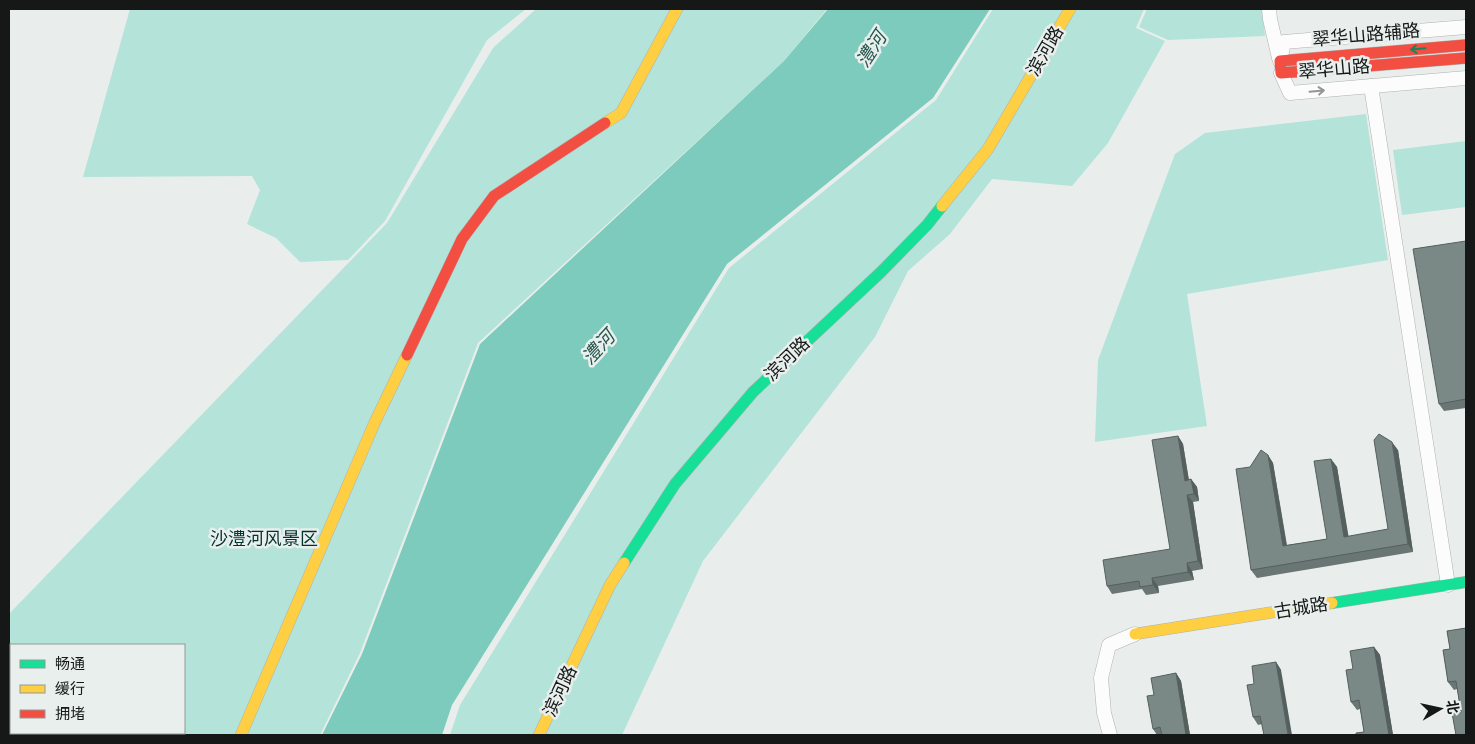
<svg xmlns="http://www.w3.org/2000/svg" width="1475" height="744" font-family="Manrope,'Noto Sans SC',sans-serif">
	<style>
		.green { fill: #b3e3d9; fill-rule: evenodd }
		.water { fill: #7ccbbc }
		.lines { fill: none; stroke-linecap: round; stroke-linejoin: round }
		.street-casing { stroke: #aeb2b0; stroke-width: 15 }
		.fast-casing { stroke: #aeb2b0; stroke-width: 12 }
		.slow-casing { stroke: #aeb2b0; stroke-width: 12 }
		.jam-casing { stroke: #aeb2b0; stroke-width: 12 }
		.street { stroke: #fcfcfc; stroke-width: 14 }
		.fast { stroke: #16e098; stroke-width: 11 }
		.slow { stroke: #ffcf43; stroke-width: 11 }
		.jam { stroke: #f24e42; stroke-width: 11 }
		.wall { fill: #697673 }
		.shaded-wall { fill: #55605e }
		.building { fill: #7a8986; stroke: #55605e }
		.oneway { stroke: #16865e }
		.oneway2 { stroke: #949595 }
		.labels { text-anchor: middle; stroke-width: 5; stroke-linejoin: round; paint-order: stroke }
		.street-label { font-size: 18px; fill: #151817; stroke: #e8efed }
		.park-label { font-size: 18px; fill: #00342c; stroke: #e8efed }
		.water-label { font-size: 19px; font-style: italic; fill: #26554d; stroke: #e8efed }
	</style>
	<rect width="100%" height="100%" fill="#e9eeec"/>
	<!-- green -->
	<path class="green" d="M130 9H526L487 40 385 221 348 260 300 262 276 238 247 224 260 190 252 176 83 177Z
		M536 9H827L784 61 478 343 360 653 320 735H9V614L387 223 493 48ZM11 645H184V733H11Z
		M993 9H1144L1136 28 1165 41 1108 143 1072 186 992 179 950 234 908 271 875 337 703 561 622 735H450L460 705 729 268 936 100Z
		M1147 9H1262L1265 36 1168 40 1139 27Z
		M1366 114 1388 260 1187 294 1207 426 1095 442 1098 360 1175 154 1205 133Z
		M1466 141V207L1402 215 1393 150Z"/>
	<!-- water -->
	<path class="water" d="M828 9H990L933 98 727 264 452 705 442 735H322L362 654 480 344 784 61Z"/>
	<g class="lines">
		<defs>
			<path id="street" d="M1269 9 1270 19 1279 58
				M1280 61 1284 42 1466 27
				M1281 73 1290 93 1466 78
				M1371 86 1448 585
				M1110 735 1104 713 1101 678 1109 645 1135 634"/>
			<path id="fast" d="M624 563 675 484 753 392 881 272 927 225 942 206
				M1332 603 1466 582"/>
			<path id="slow" d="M605 123 621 113 677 9
				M942 206 988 149 1070 9
				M1135 634 1332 603
				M241 735 374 424 407 355
				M539 735 610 585 624 563"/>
			<path id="jam" d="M1466 45 1280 61 1281 73 1466 58
				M407 355 462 239 494 196 605 123"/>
		</defs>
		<!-- street casing -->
		<use href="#street" class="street-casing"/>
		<!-- fast casing -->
		<use href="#fast" class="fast-casing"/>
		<!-- slow casing -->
		<use href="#slow" class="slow-casing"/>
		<!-- jam casing -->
		<use href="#jam" class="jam-casing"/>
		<!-- street -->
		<use href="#street" class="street"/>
		<!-- fast -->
		<use href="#fast" class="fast"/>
		<!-- slow -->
		<use href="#slow" class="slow"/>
		<!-- jam -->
		<use href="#jam" class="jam"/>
	</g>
	<!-- wall -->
	<path class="wall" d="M1466 241V408L1444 411 1439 404Z
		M1178 436 1183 444 1189 480 1191 479 1197 487 1199 501 1193 502 1203 569 1192 571 1194 580 1158 586 1159 593 1146 595 1142 589 1112 594 1107 586 1170 549Z
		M1398 450 1413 552 1257 578 1251 570 1250 467 1268 455 1273 463 1287 545 1327 539 1331 459 1337 467 1348 537 1388 529Z
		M1466 628V735H1456L1452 713 1461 712 1457 689 1454 690 1448 682 1443 650 1450 649 1447 631Z
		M1374 647 1380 655 1393 735H1356L1364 732 1360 709 1357 710 1351 702 1353 669Z
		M1276 662 1281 670 1262 724 1258 725 1253 717 1254 684Z
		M1176 673 1181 681 1190 735H1157L1153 729 1154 695Z"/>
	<!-- shaded-wall -->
	<path class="shaded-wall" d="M1178 436 1183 444 1190 488 1185 481Z
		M1392 442 1398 450 1413 552 1408 544Z
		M1268 455 1273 463 1288 554 1283 546Z
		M1331 459 1337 467 1350 545 1344 537Z
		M1191 479 1197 487 1199 501 1194 494Z
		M1187 495 1193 502 1203 569 1198 561Z
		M1187 563 1192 571 1194 580 1188 572Z
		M1152 578 1158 586 1159 593 1153 585Z
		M1374 647 1380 655 1393 735H1389Z
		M1276 662 1281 670 1292 735H1288Z
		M1176 673 1181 681 1190 735H1186Z"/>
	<!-- building -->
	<path class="building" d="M1466 241V399L1439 404 1413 249Z
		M1379 434 1392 442 1408 544 1251 570 1236 469 1250 467 1261 450 1268 455 1283 546 1327 539 1314 461 1331 459 1344 537 1388 529 1374 440Z
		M1178 436 1185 481 1191 479 1194 494 1187 495 1198 561 1187 563 1188 572 1152 578 1153 585 1140 587 1139 581 1107 586 1103 560 1170 549 1152 440Z
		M1466 628V735H1456L1452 713 1461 712 1456 681 1448 682 1443 650 1450 649 1447 631Z
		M1374 647 1389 735H1356V733L1364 732 1359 700 1351 702 1346 670 1353 669 1350 651Z
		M1276 662 1288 735H1264L1260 716 1253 717 1247 685 1254 684 1252 666Z
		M1176 673 1186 735H1162L1160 727 1153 729 1147 696 1154 695 1151 678Z"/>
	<!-- one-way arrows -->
	<defs><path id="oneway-shaft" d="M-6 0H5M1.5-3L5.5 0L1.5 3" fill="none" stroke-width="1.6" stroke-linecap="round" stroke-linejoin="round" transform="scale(1.25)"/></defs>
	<use class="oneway" href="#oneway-shaft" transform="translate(1418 49) rotate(175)"/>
	<use class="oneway2" href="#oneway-shaft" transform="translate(1317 91) rotate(-5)"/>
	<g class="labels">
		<!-- street labels -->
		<g class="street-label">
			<text transform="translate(1366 35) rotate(-5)" y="6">翠华山路辅路</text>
			<text transform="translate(1045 51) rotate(-60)" y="6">滨河路</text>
			<text transform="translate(1334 69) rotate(-5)" y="6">翠华山路</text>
			<text transform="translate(787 359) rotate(-44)" y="6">滨河路</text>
			<text transform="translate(1301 608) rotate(-9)" y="6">古城路</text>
			<text transform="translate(560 691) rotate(-65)" y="6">滨河路</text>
		</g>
		<!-- park labels -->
		<g class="park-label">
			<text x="264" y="545">沙澧河风景区</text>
		</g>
		<!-- water labels -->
		<g class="water-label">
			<text transform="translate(871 49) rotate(-57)" y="7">澧河</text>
			<text transform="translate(598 347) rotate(-47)" y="7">澧河</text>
		</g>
	</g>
	<!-- border -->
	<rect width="1475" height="744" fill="none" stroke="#151817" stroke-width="20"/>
	<!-- legend -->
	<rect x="10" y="644" width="175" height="90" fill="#e8efed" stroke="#949997"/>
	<rect x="20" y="660" width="25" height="8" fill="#16e098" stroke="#949997"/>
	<text x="55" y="669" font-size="15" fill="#151817">畅通</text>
	<rect x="20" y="685" width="25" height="8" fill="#ffcf43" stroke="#949997"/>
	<text x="55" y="694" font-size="15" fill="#151817">缓行</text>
	<rect x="20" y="710" width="25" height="8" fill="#f24e42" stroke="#949997"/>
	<text x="55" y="719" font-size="15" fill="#151817">拥堵</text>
	<!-- north arrow -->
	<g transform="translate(1440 709) rotate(81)" stroke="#e8efed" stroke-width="4" paint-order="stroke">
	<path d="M0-4L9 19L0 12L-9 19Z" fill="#151817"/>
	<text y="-8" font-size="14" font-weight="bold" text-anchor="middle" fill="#151817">北</text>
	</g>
</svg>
